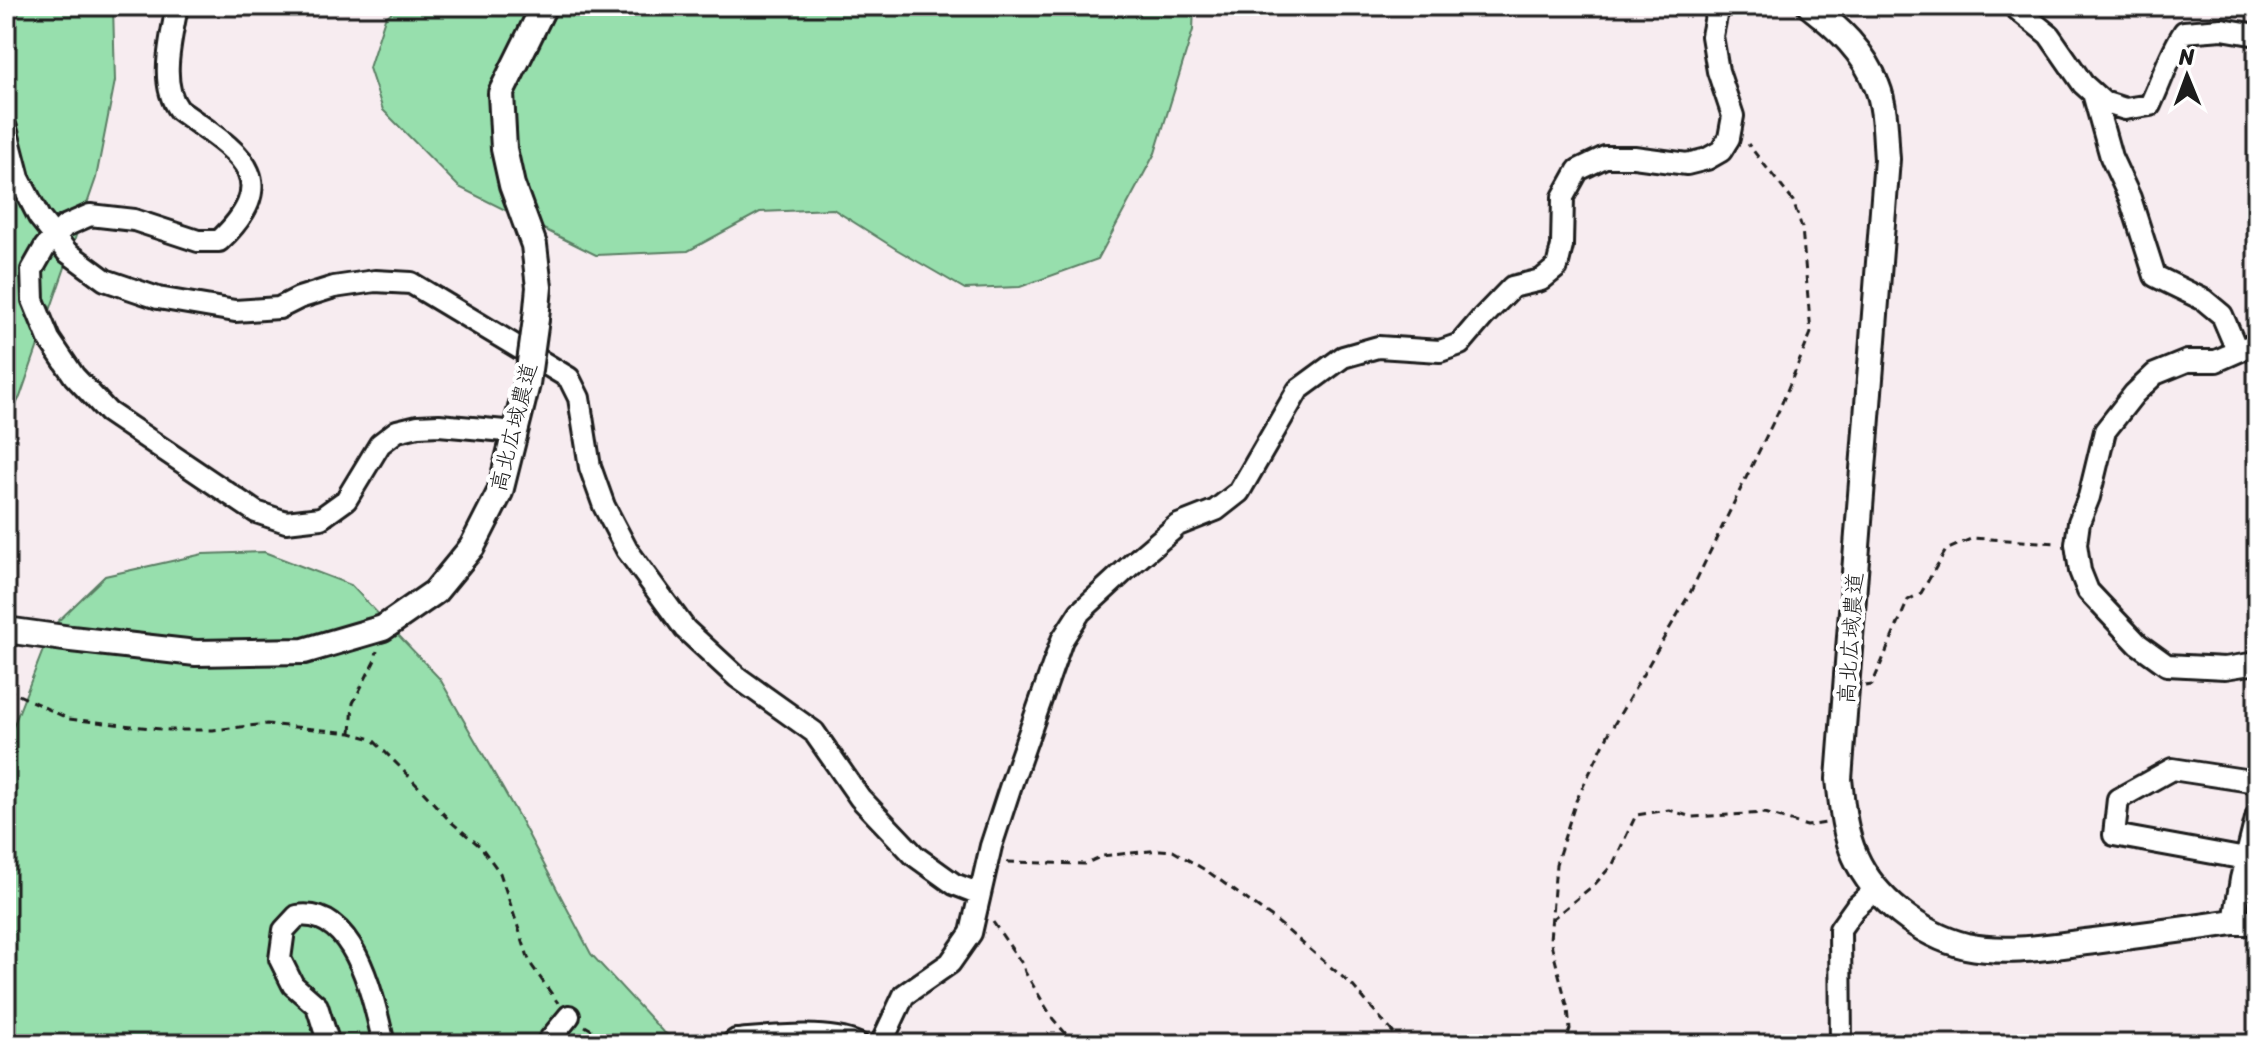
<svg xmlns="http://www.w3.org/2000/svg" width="2263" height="1050" font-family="Sriracha,'Klee One',sans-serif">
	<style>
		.green { fill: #97dfad; stroke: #5a7e64; stroke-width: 2 }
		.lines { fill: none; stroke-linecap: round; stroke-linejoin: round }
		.minor-casing { stroke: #1c1c1c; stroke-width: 26 }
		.tertiary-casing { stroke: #1c1c1c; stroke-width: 30 }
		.path { stroke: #1c1c1c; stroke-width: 3; stroke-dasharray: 8 6; stroke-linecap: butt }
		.minor { stroke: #fff; stroke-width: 20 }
		.tertiary { stroke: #fff; stroke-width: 24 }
		.tertiary-bridge-casing { stroke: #1c1c1c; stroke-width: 30; stroke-linecap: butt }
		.tertiary-bridge { stroke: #fff; stroke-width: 24 }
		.labels { text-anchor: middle; stroke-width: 8; stroke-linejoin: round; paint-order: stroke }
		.street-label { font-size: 22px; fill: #1c1c1c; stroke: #fff }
	</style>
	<rect width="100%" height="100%" fill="#f7ecf0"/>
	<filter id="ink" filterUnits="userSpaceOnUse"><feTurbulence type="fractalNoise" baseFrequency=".0125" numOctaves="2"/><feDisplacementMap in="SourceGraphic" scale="16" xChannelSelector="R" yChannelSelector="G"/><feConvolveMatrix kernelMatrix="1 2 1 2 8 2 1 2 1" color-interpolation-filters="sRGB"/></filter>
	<g filter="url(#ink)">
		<!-- green -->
		<path class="green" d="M6 6H113L115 81 96 178 20 397 6 422Z
			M399 6H1194L1193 30 1155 153 1098 259 1020 287 965 289 896 249 833 209 760 212 688 251 596 255 459 187 383 110 369 68 385 18Z
			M264 552 351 585 440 679 519 817 591 954 662 1031 682 1044H6V745L52 627 105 576 203 554Z"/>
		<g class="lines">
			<defs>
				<path id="minor" d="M177 6C172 36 158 84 179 110 234 150 288 176 219 241H198L134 220 90 215 65 226 45 247 32 270 33 300 49 339 74 376 108 412 256 512 286 522 321 518 346 500 380 444 397 431 418 426 439 425 516 432
					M2013 6 2049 35 2083 84 2103 102 2125 109 2150 105C2162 80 2169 55 2184 32L2222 29 2257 35
					M2093 93 2111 157 2130 198 2155 276 2204 300 2222 315 2237 350
					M6 128 19 178 39 217 67 252 105 280 158 298 235 311 279 308 299 298 334 287 375 281 411 283 569 378 579 398 590 467 604 506 627 550 685 629 737 677 814 732 860 798 915 856 954 884 980 894
					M2257 343 2216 361H2187L2155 374 2134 394 2105 431 2089 497 2079 522 2076 544 2080 571 2088 591 2138 644 2167 665 2225 668 2257 663
					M2257 782 2172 769 2118 799 2114 835 2257 861
					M2234 922 2241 879 2257 815
					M329 1044 317 1006 293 985 280 959 284 930 297 916C356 907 374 1002 384 1044
					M546 1044 569 1016
					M731 1044 736 1040C772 1037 826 1030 858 1044
					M881 1044 904 995 950 963 971 933 991 846 1011 785 1062 640 1080 612 1132 564 1178 525 1216 510 1239 492 1298 390 1343 357 1378 347 1440 351 1460 344 1483 317 1512 287 1541 280 1557 267 1562 246 1563 197 1578 170 1605 157H1634L1687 164 1707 159 1721 151 1729 138 1733 116 1718 71 1712 36 1718 6
					M1841 1044 1840 929 1855 908 1875 890"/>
				<path id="tertiary" d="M1810 6C1838 28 1864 51 1877 86 1886 108 1885 136 1887 159L1839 779C1842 805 1844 832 1855 856 1874 899 1921 935 1966 946 2008 955 2053 946 2094 941 2141 935 2188 929 2234 922H2257
					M536 319 539 287 534 245 512 185 504 149 501 93 544 6
					M6 630 71 639 196 653 304 651 383 628 435 592 472 547 500 492 527 384"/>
			</defs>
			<!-- minor casing -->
			<use href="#minor" class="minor-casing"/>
			<!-- tertiary casing -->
			<use href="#tertiary" class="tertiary-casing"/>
			<!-- path -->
			<path class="path" d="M1865 686 1872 685 1908 600 1921 593 1946 550 1973 538 2056 543
				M6 689 69 719 169 730H213L267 724 351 733 372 739 401 768 450 821 481 847 500 873 530 963 558 1003
				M351 733 353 703 375 660 377 651
				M1007 862 1085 864 1102 856 1160 850 1173 851 1207 871 1274 919 1352 985 1403 1044
				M1551 920 1595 884 1613 864 1636 815 1669 810 1692 817 1765 813 1807 826 1826 823
				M993 922 1023 965 1025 972 1053 1019 1075 1044
				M585 1026 616 1044
				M1560 1044 1566 1040 1570 1029 1568 1009 1550 940 1556 864 1576 801 1608 735 1690 593 1779 410 1811 333 1802 228 1793 201 1748 144"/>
			<!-- minor -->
			<use href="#minor" class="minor"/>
			<!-- tertiary -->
			<use href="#tertiary" class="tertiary"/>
			<defs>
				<path id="tertiary-bridge" d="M527 384 536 319"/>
			</defs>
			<!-- tertiary-bridge casing -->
			<use href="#tertiary-bridge" class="tertiary-bridge-casing"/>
			<!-- tertiary-bridge -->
			<use href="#tertiary-bridge" class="tertiary-bridge"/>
		</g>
	</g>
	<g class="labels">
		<!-- street labels -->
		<g class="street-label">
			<text transform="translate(513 427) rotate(-76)" y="8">高北広域農道</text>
			<text transform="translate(1850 638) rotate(-86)" y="8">高北広域農道</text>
		</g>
	</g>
	<!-- margin -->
	<rect width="2263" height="1050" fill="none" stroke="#fff" stroke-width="32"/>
	<rect x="16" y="16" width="2231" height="1018" fill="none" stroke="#1c1c1c" stroke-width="3" filter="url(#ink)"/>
	<!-- north arrow -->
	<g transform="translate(2187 76) rotate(359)" stroke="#ffffff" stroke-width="6" paint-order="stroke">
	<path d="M0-6L14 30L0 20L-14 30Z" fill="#1c1c1c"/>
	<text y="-12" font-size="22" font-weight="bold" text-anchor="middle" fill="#1c1c1c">N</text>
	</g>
</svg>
